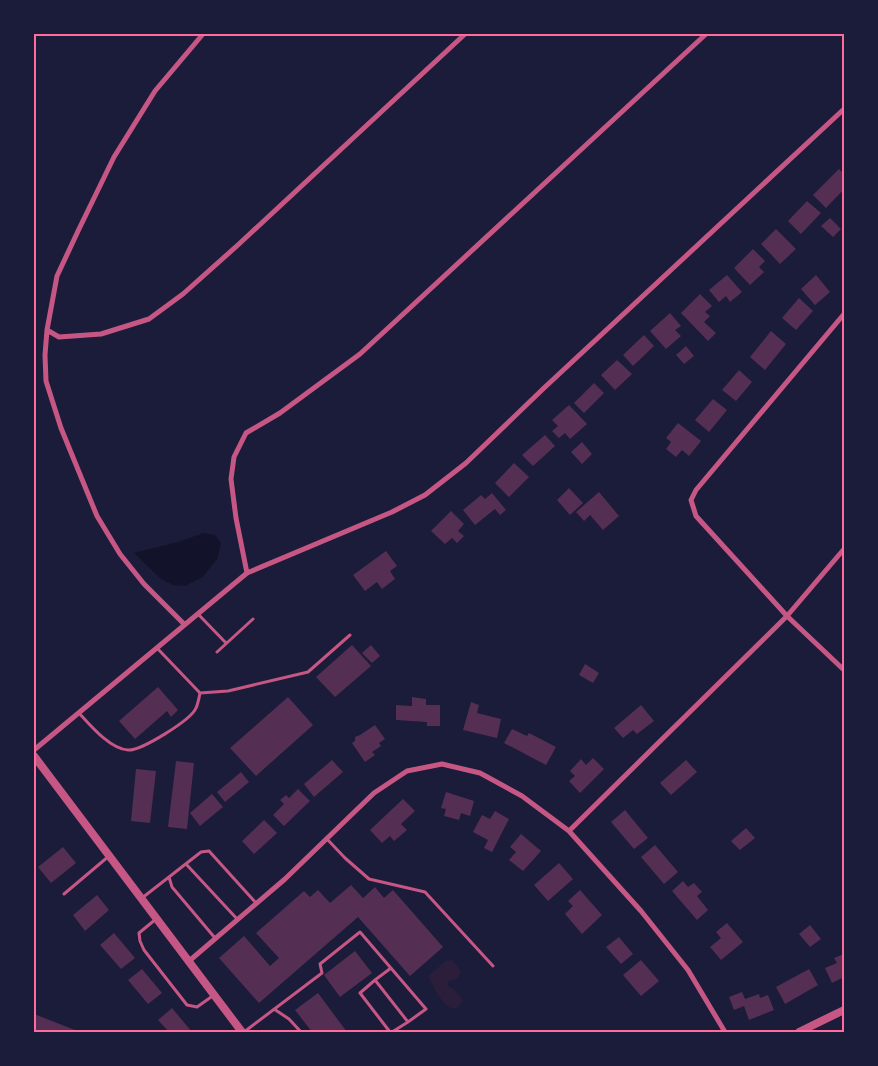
<svg xmlns="http://www.w3.org/2000/svg" width="878" height="1066" font-family="'Nunito Sans',sans-serif">
	<style>
		.green { fill: #2a1e3b }
		.water { fill: #12122b }
		.building { fill: #542f53 }
		.lines { fill: none; stroke-linecap: round; stroke-linejoin: round }
		.service { stroke: #c65784; stroke-width: 3 }
		.minor { stroke: #c65784; stroke-width: 5 }
		.tertiary { stroke: #c65784; stroke-width: 8 }
		.neatline { fill: none; stroke: #ff6b9d; stroke-width: 2 }
	</style>
	<rect width="100%" height="100%" fill="#1b1b3a"/>
	<!-- green -->
	<path class="green" d="M452 960 461 971 458 978 448 982V986L451 988H453L463 1000C450 1025 434 987 428 976L446 961Z"/>
	<!-- water -->
	<path class="water" d="M204 533 215 535 221 543 217 559 203 577 185 586 173 585 161 579 134 553 178 542Z"/>
	<!-- building -->
	<path class="building" d="M839 169 844 174V189L826 208 813 195Z
		M807 201 821 213 801 234 788 221Z
		M830 218 841 229 833 237 821 226Z
		M776 229 796 249 780 264 761 244Z
		M753 249 765 261 759 267 764 272 750 285 734 268Z
		M727 275 742 292 730 302 726 296 719 302 709 290Z
		M816 275 830 292 815 305 801 289Z
		M700 294 712 306 705 312 710 316 704 322 716 333 708 341 681 313Z
		M799 298 813 311 796 330 782 318Z
		M670 313 681 326 675 330 681 336 666 349 650 331Z
		M771 331 786 344 765 370 750 357Z
		M644 335 654 346 633 366 623 355Z
		M686 346 694 356 684 364 676 355Z
		M617 360 632 374 615 390 601 375Z
		M739 370 752 382 736 401 722 390Z
		M594 383 604 393 584 413 574 403Z
		M713 399 727 410 709 432 695 420Z
		M569 405 587 424 570 439 565 433 559 438 552 431 558 426 552 420Z
		M678 423 701 441 689 456 682 450 676 457 666 449 671 442 666 438Z
		M545 435 555 446 533 466 522 455Z
		M582 442 592 454 582 464 571 452Z
		M514 463 529 477 509 497 495 483Z
		M569 488 583 503 570 515 557 500Z
		M599 492 619 516 603 530 590 515 584 521 576 512Z
		M492 493 506 510 500 515 495 509 475 525 463 510 481 495 485 499Z
		M451 511 464 524 458 531 464 536 457 543 452 538 445 544 431 531Z
		M386 551 397 566 390 571 395 579 382 589 377 582 365 591 353 575Z
		M352 645 371 666 335 697 316 677Z
		M371 645 380 656 372 663 362 653Z
		M585 664 599 673 593 683 579 675Z
		M158 687 178 710 171 717 167 711 135 739 119 721Z
		M288 697 313 725 256 776 230 748Z
		M412 697 426 699V705H440V726H427V722L396 720V705L412 706Z
		M471 702 479 705 477 713 501 719 497 738 463 730Z
		M641 705 654 721 637 734 633 730 623 738 614 728Z
		M375 725 385 739 379 743 381 746 372 752 375 755 365 762 352 743 355 741V737L360 735Z
		M512 729 527 736 529 733 556 747 546 765 504 743Z
		M593 758 604 769 580 793 569 781 575 776 570 771 581 759 586 765Z
		M332 760 343 772 314 797 304 784Z
		M686 760 697 772 671 795 660 783Z
		M176 761 194 763 187 829 168 827Z
		M136 769 156 771 150 823 131 821Z
		M241 772 249 782 225 802 217 792Z
		M298 789 310 801 284 826 273 815 284 804 280 800 286 795 289 798Z
		M446 792 474 801 470 816 461 813 459 820 444 816 446 809 441 808Z
		M212 794 223 807 200 826 190 813Z
		M403 799 415 811 401 824 407 830 394 841 390 836 382 843 370 830Z
		M625 810 648 838 634 849 611 822Z
		M495 811 509 819 492 852 484 848 488 840 473 832 482 815 490 819Z
		M264 820 277 833 254 854 242 841Z
		M746 828 755 838 740 850 731 841Z
		M521 834 541 851 523 871 509 860 516 852 510 847Z
		M655 845 678 872 664 884 641 857Z
		M63 847 76 863 51 883 38 867Z
		M559 863 573 879 548 901 534 885Z
		M683 881 688 887 694 883 702 892 697 896 708 910 697 920 672 891Z
		M351 885 363 898 375 887 384 898 393 890 443 947 410 976 358 917 259 1003 219 958 244 936 270 966 279 958 256 933 304 891 310 897 318 890 330 903Z
		M580 890 602 915 582 934 565 914 573 906 568 901Z
		M97 895 109 910 85 931 73 915Z
		M727 923 743 942 721 960 710 947 721 938 716 932Z
		M810 925 821 939 810 947 799 934Z
		M114 933 135 958 121 969 100 945Z
		M619 937 633 954 621 964 606 947Z
		M355 951 372 973 340 997 324 975Z
		M844 954V977L832 983 825 968 837 963 834 958Z
		M641 960 659 981 641 996 623 975Z
		M142 969 162 993 148 1004 128 980Z
		M809 969 818 985 785 1004 776 987Z
		M742 992 745 999 759 994 760 998 768 995 774 1010 749 1020 744 1006 734 1010 729 997Z
		M318 993 347 1032H312L295 1010Z
		M172 1008 192 1032H169L158 1020Z
		M34 1014 80 1032H34Z"/>
	<g class="lines">
		<!-- service -->
		<path class="service" d="M198 614 226 643
			M217 652 253 619
			M200 693 228 691 308 672 350 635
			M79 713C90 725 110 749 128 750 141 751 191 720 196 708 198 704 199 698 200 693L157 648
			M327 839 345 858 369 879 425 892 493 966
			M186 864 238 920
			M64 894 109 856
			M142 898 169 877
			M156 919 139 933 140 941 144 950 187 1005 197 1007 214 995
			M215 938 172 887 169 877 201 852 209 851 256 903
			M375 980 360 993 390 1032
			M274 1009 289 1019 301 1032
			M244 1032 322 973 320 964 360 932 426 1009 408 1022 375 980 391 968
			M392 1032 408 1022"/>
		<!-- minor -->
		<path class="minor" d="M844 314 696 490 691 500 696 516 787 616 844 670
			M47 330 59 337 101 334 149 319 183 294 239 244 465 34
			M247 573 236 518 231 479 234 457 246 433 280 413 360 354 706 34
			M184 624 144 584 120 554 97 516 61 428 46 381 45 355 47 330 57 276 79 229 114 157 155 91 203 34
			M34 750 247 573 392 512 425 495 466 463 544 388 844 109
			M569 831 787 616 844 549
			M188 962 285 879 374 793 407 771 442 764 480 773 522 796 569 831 641 911 688 970 725 1032"/>
		<!-- tertiary -->
		<path class="tertiary" d="M34 756 242 1032
			M799 1032 844 1010"/>
	</g>
	<!-- border -->
	<rect width="878" height="1066" fill="none" stroke="#1b1b3a" stroke-width="70"/>
	<rect x="35" y="35" width="808" height="996" class="neatline"/>
</svg>
